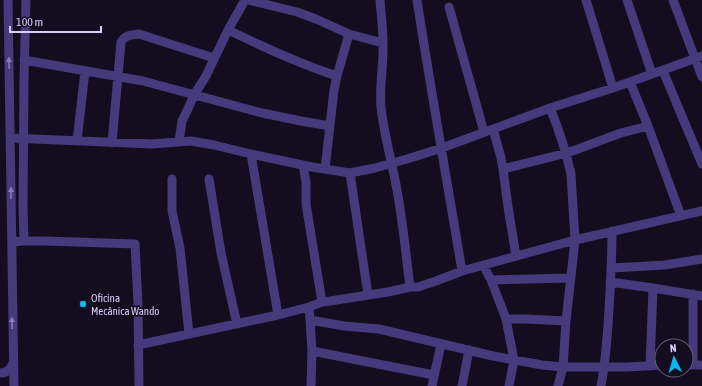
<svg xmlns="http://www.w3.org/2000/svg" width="702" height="386" font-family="'Asap Condensed',sans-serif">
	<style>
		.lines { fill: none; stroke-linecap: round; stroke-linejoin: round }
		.minor { stroke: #453a7c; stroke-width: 9 }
		.oneway { fill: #887cb6 }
		.poi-dot { fill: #08b7ee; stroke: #130d1f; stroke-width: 1.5 }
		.labels { text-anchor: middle; stroke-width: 3.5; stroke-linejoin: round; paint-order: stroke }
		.poi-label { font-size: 11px; fill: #d9cdfd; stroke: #130d1f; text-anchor: start }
	</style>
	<rect width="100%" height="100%" fill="#130d1f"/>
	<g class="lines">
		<!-- minor -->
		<path class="minor" d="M8 0 14 386
			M248 0 297 12 316 19 349 34 337 76 334 90 325 169
			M380 0C381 14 383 29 383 43 384 64 379 85 381 107 384 135 392 162 397 190 403 223 406 255 410 287
			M417 0C431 91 447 181 462 271
			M586 0 613 88
			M627 0 652 74
			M673 0 702 77
			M449 7 484 132
			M228 30C264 47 300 64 337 76
			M349 34 383 43
			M24 60 143 81 262 113 301 121 330 126
			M663 71 702 164
			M630 82 648 126 681 216
			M550 108C559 130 566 151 571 174L575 240 566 321 563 367 558 386
			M493 129 501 158 503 169 567 153 621 133 648 126
			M11 138 152 144 191 141 214 145 251 154 312 167 350 173 375 168 407 159 442 148 550 108 613 88 702 56
			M77 141 85 71
			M179 142 182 121 187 111 194 95 206 76 228 30 245 0
			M112 143 121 42C125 35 131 35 139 34L214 58
			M251 154 278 315
			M303 165 306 182V204L322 302
			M503 169 508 207 516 256
			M350 173 368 295
			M172 179V211L180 248 189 334
			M209 179 221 253 237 324
			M24 241 23 208 24 80 26 0
			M12 242 24 241H46L135 244 138 304 139 386
			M483 265 491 280 506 319 514 360 509 386
			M612 268 665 265 702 259
			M491 280 571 278
			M610 282 653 288 702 296
			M309 307 310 320 344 326 379 329 493 356 542 365 563 367H627L662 365
			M506 319H526L566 321
			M310 320 312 351 311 386
			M138 345 278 315 309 307 322 302 330 301 388 292 410 287H418L436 281 462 271 575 240 702 211
			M312 351 434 375
			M686 365H702
			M693 365V294
			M650 366 653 288
			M0 373C7 373 11 369 13 363
			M432 386 441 344
			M462 386 469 350
			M601 386C607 355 608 324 610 293 611 273 612 252 612 231"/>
	</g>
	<!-- one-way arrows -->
	<defs><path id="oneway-solid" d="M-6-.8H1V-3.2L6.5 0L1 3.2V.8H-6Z"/></defs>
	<g class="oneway">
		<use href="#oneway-solid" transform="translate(9 63) rotate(-91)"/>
		<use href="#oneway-solid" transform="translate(11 193) rotate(-90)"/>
		<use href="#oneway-solid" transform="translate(12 323) rotate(-91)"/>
	</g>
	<!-- markers -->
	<circle class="poi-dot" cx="83" cy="304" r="4"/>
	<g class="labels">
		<!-- poi labels -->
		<g class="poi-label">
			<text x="91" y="302">Oficina<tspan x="91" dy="13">Mecânica Wando</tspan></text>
		</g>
	</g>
	<!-- north arrow -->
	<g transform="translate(674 358) rotate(355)"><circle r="19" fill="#130d1f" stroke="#625a78"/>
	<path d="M0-3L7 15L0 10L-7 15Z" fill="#08b7ee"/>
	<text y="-6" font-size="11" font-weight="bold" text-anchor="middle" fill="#d9cdfd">N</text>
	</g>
	<!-- scale -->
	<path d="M10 26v6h91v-6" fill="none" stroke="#d9cdfd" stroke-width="2"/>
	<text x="16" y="26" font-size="12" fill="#d9cdfd" stroke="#130d1f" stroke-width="3" paint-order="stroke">100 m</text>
</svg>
